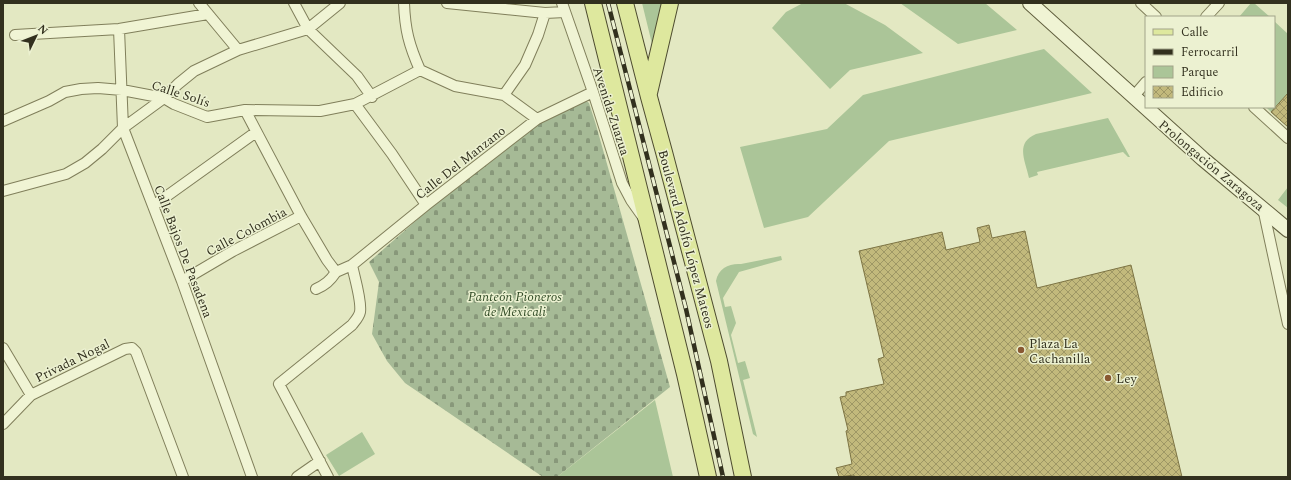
<svg xmlns="http://www.w3.org/2000/svg" width="1291" height="480" font-family="Spectral,serif">
	<style>
		.green { fill: #abc598 }
		.cemetery { fill: url(#cemetery-stones) }
		.building { fill: url(#building-cross-hatch); stroke: #7d7444 }
		.lines { fill: none; stroke-linecap: round; stroke-linejoin: round }
		.minor-casing { stroke: #807f5b; stroke-width: 12 }
		.secondary-casing { stroke: #62603f; stroke-width: 16 }
		.primary-casing { stroke: #4e4c2f; stroke-width: 18 }
		.minor { stroke: #f0f4d4; stroke-width: 10 }
		.secondary { stroke: #f0f4d4; stroke-width: 14 }
		.primary { stroke: #dee89e; stroke-width: 16 }
		.rail-casing { stroke: #32301e; stroke-width: 4.5 }
		.rail { stroke: #ecf1d1; stroke-width: 3; stroke-dasharray: 9; stroke-linecap: butt }
		.poi-dot { fill: #895832; stroke: #ecf1d1; stroke-width: 1.5 }
		.labels { text-anchor: middle; stroke-width: 3; stroke-linejoin: round; paint-order: stroke }
		.street-label { font-size: 13px; fill: #32301e; stroke: #ecf1d1 }
		.park-label { font-size: 13px; font-style: italic; fill: #324c27; stroke: #ecf1d1 }
		.poi-label { font-size: 13px; fill: #32301e; stroke: #ecf1d1; text-anchor: start }
	</style>
	<defs>
		<pattern id="cemetery-stones" width="16" height="16" patternUnits="userSpaceOnUse"><rect width="16" height="16" fill="#a6ba96"/><path d="M2 7V4a2 2 0 0 1 4 0v3zM10 15v-3a2 2 0 0 1 4 0v3z" fill="#88987a"/></pattern>
		<pattern id="building-cross-hatch" width="8" height="8" patternUnits="userSpaceOnUse"><rect width="8" height="8" fill="#c2b97c"/><path d="M0 0l8 8M0 8l8-8" fill="none" stroke="#9e9765"/></pattern>
	</defs>
	<rect width="100%" height="100%" fill="#e3e8c2"/>
	<!-- green -->
	<path class="green" d="M642 3H663L654 52Z
		M803 3H844L885 25 923 53 850 70 830 89 772 28 786 12Z
		M900 3H985L1017 30 958 44Z
		M1251 3H1254L1270 17H1239Z
		M1274 21 1288 34V93L1271 112 1266 107H1274Z
		M1044 49 1092 93 889 141 808 217 764 228 740 147 827 129 863 95Z
		M1108 118 1130 157H1128L1123 152 1037 172 1038 175 1029 178C1025 160 1015 143 1036 134Z
		M1288 187V208L1278 200Z
		M781 256 782 260 739 272 723 298 725 307 731 306 736 323 731 335 738 363 745 361 750 378 743 380 757 437 753 434 716 281C718 268 730 263 741 264Z
		M655 400 673 477H557Z
		M362 432 375 454 339 476 326 455Z"/>
	<!-- cemetery -->
	<path class="cemetery" d="M584 99 589 103 596 125 670 387 557 477H543L405 383 387 361 372 334 379 282 369 262 452 189 538 122Z"/>
	<!-- building -->
	<path class="building" d="M1288 93V127L1271 112Z
		M989 225 992 238 1025 231 1037 288 1131 265 1182 477H854V475L839 477 836 468 852 464 846 431 848 430 840 397 846 396V392L884 384 878 359 884 357 859 251 942 232 946 250 980 242 977 228Z"/>
	<g class="lines">
		<defs>
			<path id="minor" d="M199 3 238 50
				M294 3 308 29 357 76 372 97
				M404 3C405 30 409 45 420 70L455 86 504 95 537 119
				M447 3 545 13 565 12
				M562 3 593 92 622 183 631 200 643 217
				M1141 3 1156 17
				M1206 17 1219 3
				M119 29 123 128 182 281 252 477
				M15 35 119 29 208 14
				M504 95 525 65 538 35 545 13
				M1133 97 1146 82
				M355 104 392 154 426 205
				M1254 107 1288 138
				M245 110 301 216 327 260 336 272
				M3 121 49 101 65 92 81 89 98 88 122 90 164 98 174 104 207 117 245 110 320 111 355 104 420 70
				M3 191 66 174 85 163 102 149 123 128 164 98 178 84 194 71 238 50 308 29 340 3
				M153 206 256 132
				M1263 208 1288 324
				M336 272 352 265 426 205 537 119 593 92
				M182 281 233 251 301 216
				M316 289C325 285 330 281 336 272
				M3 348 31 395
				M3 424 31 395 125 349 132 348 136 352 183 477
				M297 477 320 461
				M328 477 279 384 352 325C355 321 359 317 360 312 362 301 354 276 352 265"/>
			<path id="secondary" d="M1030 3 1203 159 1288 230"/>
			<path id="primary" d="M593 3 685 374 708 477
				M625 3 649 97 664 152 719 361 743 477
				M649 93 670 3"/>
		</defs>
		<!-- minor casing -->
		<use href="#minor" class="minor-casing"/>
		<!-- secondary casing -->
		<use href="#secondary" class="secondary-casing"/>
		<!-- primary casing -->
		<use href="#primary" class="primary-casing"/>
		<!-- minor -->
		<use href="#minor" class="minor"/>
		<!-- secondary -->
		<use href="#secondary" class="secondary"/>
		<!-- primary -->
		<use href="#primary" class="primary"/>
		<defs>
			<path id="rail" d="M608 3 686 309 723 477"/>
		</defs>
		<!-- rail casing -->
		<use href="#rail" class="rail-casing"/>
		<!-- rail -->
		<use href="#rail" class="rail"/>
	</g>
	<!-- markers -->
	<g class="poi-dot">
		<circle cx="1021" cy="350" r="4"/>
		<circle cx="1108" cy="378" r="4"/>
	</g>
	<g class="labels">
		<!-- street labels -->
		<g class="street-label">
			<text transform="translate(181 93) rotate(18)" y="5">Calle Solís</text>
			<text transform="translate(612 111) rotate(72)" y="5">Avenida Zuazua</text>
			<text transform="translate(460 162) rotate(-38)" y="5">Calle Del Manzano</text>
			<text transform="translate(1212 165) rotate(40)" y="5">Prolongación Zaragoza</text>
			<text transform="translate(246 231) rotate(-28)" y="5">Calle Colombia</text>
			<text transform="translate(687 239) rotate(75)" y="5">Boulevard Adolfo López Mateos</text>
			<text transform="translate(184 251) rotate(69)" y="5">Calle Bajos De Pasadena</text>
			<text transform="translate(72 360) rotate(-26)" y="5">Privada Nogal</text>
		</g>
		<!-- park labels -->
		<g class="park-label">
			<text x="515" y="301">Panteón Pioneros<tspan x="515" dy="15">de Mexicali</tspan></text>
		</g>
		<!-- poi labels -->
		<g class="poi-label">
			<text x="1029" y="348">Plaza La<tspan x="1029" dy="15">Cachanilla</tspan></text>
			<text x="1116" y="383">Ley</text>
		</g>
	</g>
	<!-- border -->
	<rect width="1291" height="480" fill="none" stroke="#32301e" stroke-width="8"/>
	<!-- legend -->
	<rect x="1145" y="16" width="130" height="92" fill="#ecf1d1" stroke="#a2a489"/>
	<rect x="1153" y="29" width="20" height="6" fill="#dee89e" stroke="#a2a489"/>
	<text x="1181" y="36" font-size="12" fill="#32301e">Calle</text>
	<rect x="1153" y="49" width="20" height="6" fill="#32301e" stroke="#a2a489"/>
	<text x="1181" y="56" font-size="12" fill="#32301e">Ferrocarril</text>
	<rect x="1153" y="66" width="20" height="12" fill="#abc598" stroke="#a2a489"/>
	<text x="1181" y="76" font-size="12" fill="#32301e">Parque</text>
	<rect x="1153" y="86" width="20" height="12" fill="url(#building-cross-hatch)" stroke="#a2a489"/>
	<text x="1181" y="96" font-size="12" fill="#32301e">Edificio</text>
	<!-- north arrow -->
	<g transform="translate(36 36) rotate(47)" stroke="#ecf1d1" stroke-width="3" paint-order="stroke">
	<path d="M0-3L7 15L0 10L-7 15Z" fill="#32301e"/>
	<text y="-6" font-size="11" font-weight="bold" text-anchor="middle" fill="#32301e">N</text>
	</g>
</svg>
